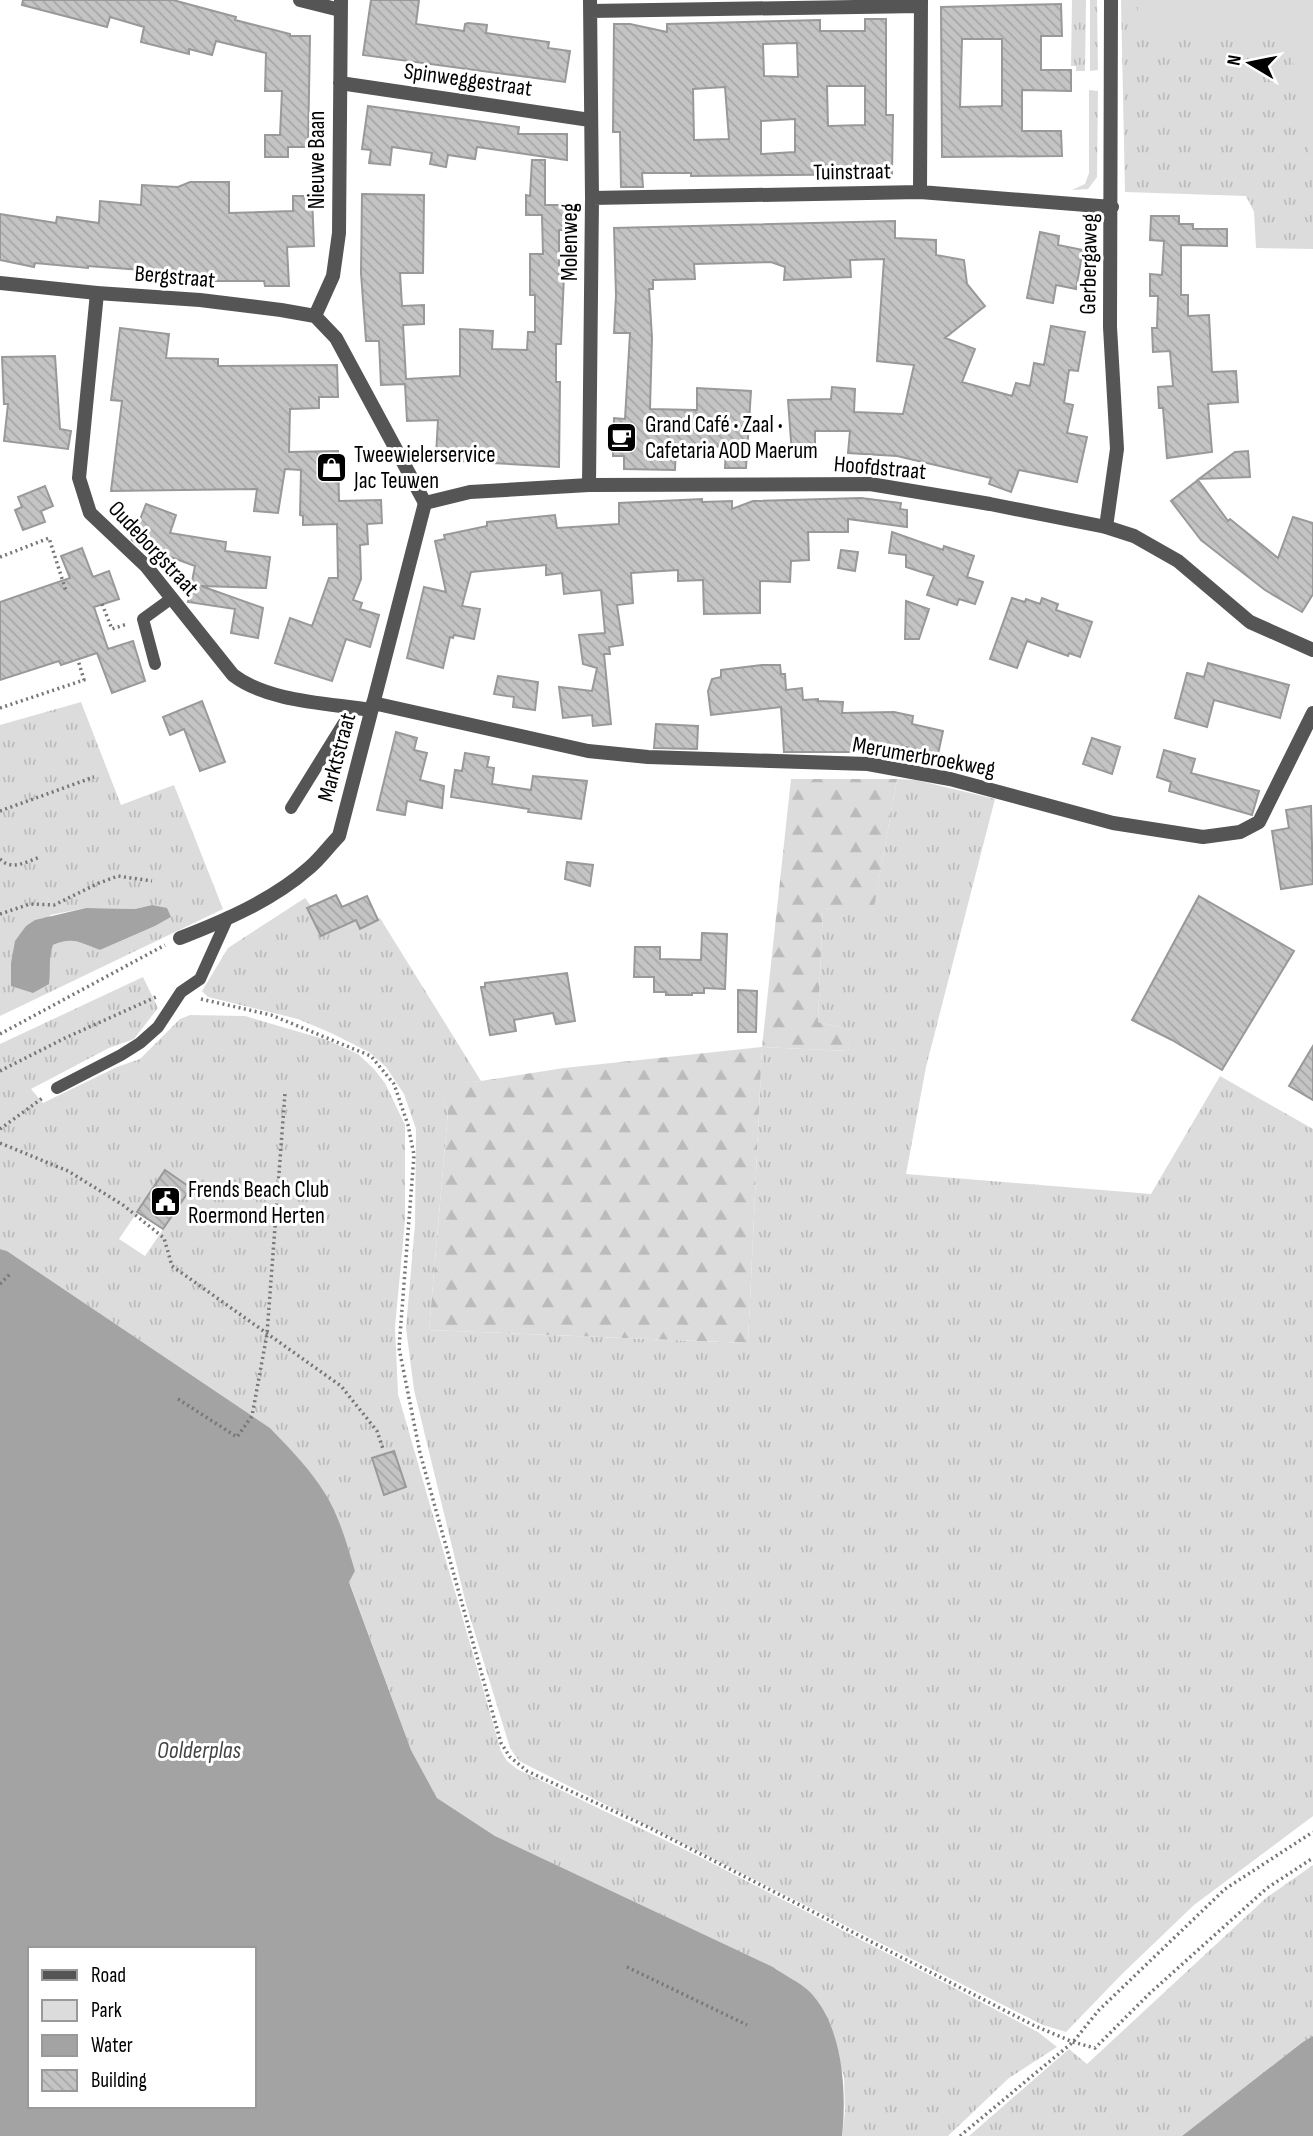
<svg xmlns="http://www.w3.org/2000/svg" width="1313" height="2136" font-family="'Sofia Sans Condensed',sans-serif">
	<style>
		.grass { fill: url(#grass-tufts); fill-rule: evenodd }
		.forest { fill: url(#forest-firs) }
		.park { fill: #dcdcdc }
		.water { fill: #a3a3a3; fill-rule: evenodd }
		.building { fill: url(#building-back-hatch); stroke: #999; stroke-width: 2; fill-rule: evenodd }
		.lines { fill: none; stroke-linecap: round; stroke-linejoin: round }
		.path { stroke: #777; stroke-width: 3.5; stroke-dasharray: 2 3.5; stroke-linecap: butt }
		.service { stroke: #555; stroke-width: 12 }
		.minor { stroke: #555; stroke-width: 14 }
		.tertiary { stroke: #555; stroke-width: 14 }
		.labels { text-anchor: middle; stroke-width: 6; stroke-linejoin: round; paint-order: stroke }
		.street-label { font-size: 23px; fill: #000; stroke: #fff }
		.poi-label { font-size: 23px; fill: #000; stroke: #fff; text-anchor: start }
		.water-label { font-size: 24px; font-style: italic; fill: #444; stroke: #fff }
	</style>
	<defs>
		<pattern id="grass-tufts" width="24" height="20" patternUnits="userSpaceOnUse" patternTransform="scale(1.75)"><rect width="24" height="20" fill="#dcdcdc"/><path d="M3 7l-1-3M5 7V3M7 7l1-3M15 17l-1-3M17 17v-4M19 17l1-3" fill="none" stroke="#bbb"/></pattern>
		<pattern id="forest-firs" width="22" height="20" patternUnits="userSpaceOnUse" patternTransform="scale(1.75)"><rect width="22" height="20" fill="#dcdcdc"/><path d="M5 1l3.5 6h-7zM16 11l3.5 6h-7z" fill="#bbb"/></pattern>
		<pattern id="building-back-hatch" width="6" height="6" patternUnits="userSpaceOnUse" patternTransform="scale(1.75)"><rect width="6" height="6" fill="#c4c4c4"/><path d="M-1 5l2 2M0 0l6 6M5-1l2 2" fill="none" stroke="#a7a7a7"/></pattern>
	</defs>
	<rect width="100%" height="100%" fill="#fff"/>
	<!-- grass -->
	<path class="grass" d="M1072 0H1086L1085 71H1076V66H1071Z
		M1090 0H1097L1098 70 1090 71Z
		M1121 0H1313V249L1256 248 1254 212 1246 196 1125 192Z
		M1089 90 1098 91 1097 177 1088 189 1072 190 1085 184 1089 173Z
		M81 702 121 805 174 785 223 909 0 1016V725ZM152 905 171 917 155 926 100 950C80 943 74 936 53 945L48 958 50 915 86 908 135 909Z
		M897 779 916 780 995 799 926 1067 906 1174 1151 1194 1220 1076 1313 1129V1816L1194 1905 1122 1974 1066 2032 1043 2025 519 1761 510 1748 466 1604 414 1390 406 1328 415 1224 416 1129 404 1094 386 1067 369 1052 331 1033 298 1019 208 997 202 991 228 948 305 898 319 916 359 920 380 918 481 1081 436 1086 448 1111 429 1330 748 1343 762 1047 848 1051 851 1030 818 1022 823 908 873 912Z
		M143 977 158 1008 134 1039 109 1048 31 1089 43 1103 117 1067 140 1059 180 1019 190 1015 245 1016 327 1040 358 1054 374 1069 385 1083 405 1125V1221L395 1327 398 1394 501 1751 507 1761 517 1769 700 1857 939 1980 1038 2032 1057 2047 1009 2078 948 2136H842L845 2112 844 2076 809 1991 773 1967 495 1836 437 1798 411 1750 349 1581 355 1571 270 1428 7 1251 0 1249V1044ZM165 1171 191 1188 145 1256 119 1239Z
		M1313 1865V2036L1182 2136H969L1069 2049 1087 2064 1266 1898Z"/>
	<!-- forest -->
	<path class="forest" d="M791 779H897L873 913 823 908 818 1022 852 1030 848 1051 762 1047 748 1343 429 1330 448 1111 435 1085 481 1081 564 1068 762 1047Z"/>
	<!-- park -->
	<path class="park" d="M1138 0H1313V182L1288 31 1138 32Z"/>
	<!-- water -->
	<path class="water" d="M152 905 167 908 171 917 155 926 100 950C80 943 74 936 53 945 48 959 51 969 49 984L33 993 11 986V963L15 941 26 926 35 920 86 908 135 909Z
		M0 1249 7 1251 270 1428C290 1449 311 1470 326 1495 340 1518 347 1545 355 1571L349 1582 411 1750 437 1798 495 1836 773 1967C784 1975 799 1982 809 1991 843 2025 847 2092 842 2136H0ZM30 1949H254V2106H30Z
		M1313 2036V2136H1182L1303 2042Z"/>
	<!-- building -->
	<path class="building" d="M23 0H173L236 17 235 20 290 34V36H310L308 147H288V157H265V135H280L282 91H265L266 53 216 41 212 55 189 49V54L141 42 144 27 110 17 107 27 22 5Z
		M371 0H419L416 24 464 31 465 24 468 23 487 25 486 33 549 42 548 48 570 51 565 82 363 55Z
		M1061 4 1062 36H1041V70H1071V91L1022 90V131H1061L1062 156 942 157 941 7ZM962 39H1002V106L960 107Z
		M865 19H886V115H893L892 174 691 176V173H642L643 187H621L620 132H613L614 24H630L667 32V24L820 20V31H865ZM797 43 798 77 764 76 763 44ZM827 86H865V125L828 126ZM725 87 729 139 694 140 693 89ZM795 119V152L761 154V121Z
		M368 106 519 127 518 134H567V160L477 147 475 159 448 155 446 167 430 164 432 153 392 147 390 165 369 163 371 150 362 149Z
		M532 160H545V205H567V230H559V275H564L561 344H556V382H560L559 467 457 461V456L436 455 438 420 407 421 405 384 381 385 379 341H366L361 273 362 194 424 195 423 273H400L402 306 424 305V324L403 325 406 379 460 376V329L493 331 492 349 527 350 528 332H535V295H530V254H543L542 215H526V195L530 196Z
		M190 182H229V213L293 211V196H312L314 246 287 247 289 286H265L264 281H190V275L142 273V270L88 266V268L35 263 34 267 0 260V214L56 223 57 217 99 223 100 201 141 205 142 185 178 187Z
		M1151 216H1179V224H1193V229H1227V246L1181 245V295H1188V316L1209 315 1212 372 1236 371 1238 402 1208 404 1212 452 1167 458 1163 408H1159L1158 387 1173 386 1170 351 1153 352 1152 328H1157L1158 296H1150V274L1162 275 1164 241 1150 240Z
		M895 221V238L936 240V255L964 260 967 284 985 306 945 338 975 349 962 382 1012 396 1016 383 1030 386 1034 363 1044 365 1051 326 1085 332 1078 371 1069 370 1064 403 1073 405 1067 433 1087 437 1077 482 1019 470 1011 492 989 484 991 478 897 456 848 453 850 431H815V453L792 454 788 400 831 399 832 387 855 389 854 412 903 414 914 365 877 361 884 259 850 260 851 277 784 280 785 267 771 262 694 264 695 279 653 280V289H649L652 338 650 409 697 410V388L751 391 746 468H725L726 447 676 445 675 470 624 469V456H613L614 418 625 419 630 333H614L616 295 614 228Z
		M1040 232 1059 236 1058 245 1083 250 1076 289 1056 285 1053 303 1027 298Z
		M120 328 169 334 166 358 218 359V366L337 365 338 397H319V408L290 409 289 452 338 451 339 501 381 500 382 523 367 524 368 544 360 545 361 579 353 600 362 603 360 609 379 615 370 647 346 639 332 681 275 663 290 618 312 626 329 578H338L337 524 303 525V516L300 515 301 470 285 469 278 513 254 511 257 489 111 491 122 401 111 400Z
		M55 356 60 429 71 431 68 449 4 441 8 404H4L2 357Z
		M1248 451 1250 477 1199 479 1235 452Z
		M1198 480 1228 521 1230 519 1278 558 1293 517 1313 523V594L1302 612 1265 590 1201 540 1171 501Z
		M45 486 53 506 41 511 45 522 23 530 15 510 22 507 18 497Z
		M861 498 901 503 900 509 907 510V527L848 519V532H808L809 560 791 561 790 582 760 581V613L704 614 703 580 678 581V570L631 573 633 603 617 605 623 645 609 647 610 654H604L611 724 593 726 592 715 563 718 559 687 592 691 597 668 583 664 579 635 605 633 601 590 564 594 562 573 546 575V565L471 572 462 606 480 609 474 639 454 635 453 638 450 637 443 668 407 658 424 587 446 592 435 541 445 539 444 535 487 526V522L555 515 557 528 619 524V503L702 499V502L732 501V509L753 501Z
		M146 504 176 515 170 533 226 542 225 551 270 557 266 588 201 586 263 608 258 638 231 633 235 609 188 602 195 566 138 545 132 540Z
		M892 532 943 550 944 546 974 556 967 577 983 582 975 604 959 599 957 605 927 595 934 576 906 567V555L889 553Z
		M82 548 93 577 109 571 119 599 94 607 108 649 133 641 145 681 112 693 97 653 61 665 59 661 0 680V602L70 578 61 556Z
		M841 550 858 552 855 571 838 568Z
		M1012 598 1025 602 1026 599 1040 604 1042 598 1058 604 1056 610 1092 622 1080 657 1069 653 1068 656 1027 641 1017 668 990 659Z
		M906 601 929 609 919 639H905Z
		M1208 663 1289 685 1280 718 1214 700 1207 727 1175 718 1187 673 1204 677Z
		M762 665H780L781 674H785L786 690 802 688 803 700 818 699V701L843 702 842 713 894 712 913 716 912 724 943 731 938 754 905 747 903 759 875 752H784L781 707 711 715 708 691 712 679 721 677V670Z
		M498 676 538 682 535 710 513 707 514 697 494 694Z
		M202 701 225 762 200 771 184 729 170 735 163 717Z
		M656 724 698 726 697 749 654 748Z
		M396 732 417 738 414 750 427 753 420 780 444 786 442 808 407 801 405 815 377 810Z
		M1092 738 1120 747 1112 774 1083 764Z
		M1164 750 1195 759 1191 773 1259 791 1252 815 1169 791 1171 782 1157 777Z
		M465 753 489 757 487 767 494 768 492 784 531 790 533 776 587 781 581 819 528 812 529 809 451 797 455 770 462 771Z
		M1311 806 1313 884 1281 889 1272 831 1289 828 1286 810Z
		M567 862 593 865 590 886 565 879Z
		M336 895 342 907 367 896 378 920 360 929 356 920 321 936 307 908Z
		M1199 896 1294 951 1222 1070 1172 1040 1132 1020Z
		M702 933 727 934 725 989 704 988V993H692V995H666V992H654V977H634L635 947H660V959L701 960Z
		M567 973 575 1021 556 1024 553 1013 514 1020 516 1031 490 1035 481 987H485V983Z
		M738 990 757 991 756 1032H738Z
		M1313 1046V1100L1289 1086Z
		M165 1170 191 1188 163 1229 137 1212Z
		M394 1451 406 1487 384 1495 372 1458Z"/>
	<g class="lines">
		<!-- path -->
		<path class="path" d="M0 557 49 538 66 591
			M102 604 112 629 127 624
			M0 708 84 680 78 660
			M0 811 94 777
			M0 859C11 871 26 862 40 857
			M0 914 30 904 54 905 99 883 118 876 152 881
			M201 999 271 1015 371 1056 394 1084 408 1125 414 1155 399 1348 420 1453 501 1743 510 1757 527 1771 648 1827 1033 2025 1073 2042 1095 2048 1149 1994 1267 1888 1313 1858
			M0 1034 165 945
			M0 1071 65 1038 156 997
			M0 1129 44 1097
			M0 1143 68 1171 123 1205 164 1238 172 1266 341 1386 377 1431 383 1449
			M0 1284 11 1273
			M178 1399 237 1437 252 1416 267 1334 285 1093
			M627 1967 747 2025
			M960 2136 1073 2042 1099 2010 1225 1889 1313 1832"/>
		<!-- service -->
		<path class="service" d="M155 664 143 619 172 598
			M291 808 353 708
			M57 1088 121 1055 140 1043 158 1027 181 992 200 979 228 917"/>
		<!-- minor -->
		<path class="minor" d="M300 0 340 10
			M590 11 921 6
			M340 83 590 120
			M920 192 921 0
			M592 198 920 192 1112 207
			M97 293 79 478 90 513 146 566 233 675C268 702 327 703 371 710
			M315 316 333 276 339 233 341 0
			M589 485 592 198 590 0
			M1106 527 1117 449 1110 327 1111 0
			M373 703 588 751 648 757 868 764 950 779 1113 823 1203 837 1240 832 1259 822 1313 713
			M180 938C224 921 273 900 309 868 320 859 329 846 339 836L425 503"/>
		<!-- tertiary -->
		<path class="tertiary" d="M0 283 97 293 200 300 281 310 315 316 336 338 425 503 470 492 589 485 870 484 990 504 1106 527 1134 536 1178 561 1250 622 1313 650"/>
	</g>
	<!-- icons -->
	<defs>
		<symbol id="cafe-square" viewBox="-11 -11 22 22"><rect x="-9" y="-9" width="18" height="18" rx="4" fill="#000" stroke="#fff"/><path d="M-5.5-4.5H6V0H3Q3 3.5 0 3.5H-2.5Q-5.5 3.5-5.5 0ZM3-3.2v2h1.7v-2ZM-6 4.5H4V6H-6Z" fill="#fff"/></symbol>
		<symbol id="shop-square" viewBox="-11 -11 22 22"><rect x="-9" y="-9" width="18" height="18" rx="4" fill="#000" stroke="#fff"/><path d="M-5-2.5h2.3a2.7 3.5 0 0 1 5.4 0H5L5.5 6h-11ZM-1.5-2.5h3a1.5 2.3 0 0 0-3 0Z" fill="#fff"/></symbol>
		<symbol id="civic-square" viewBox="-11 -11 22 22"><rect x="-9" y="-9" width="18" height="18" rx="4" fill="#000" stroke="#fff"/><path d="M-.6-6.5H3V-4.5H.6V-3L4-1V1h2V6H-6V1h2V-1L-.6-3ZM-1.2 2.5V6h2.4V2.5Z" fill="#fff"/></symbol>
	</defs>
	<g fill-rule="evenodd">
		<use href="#cafe-square" x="604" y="420" width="35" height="35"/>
		<use href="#shop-square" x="314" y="450" width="35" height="35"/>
		<use href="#civic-square" x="148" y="1184" width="35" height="35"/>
	</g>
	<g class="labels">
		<!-- street labels -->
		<g class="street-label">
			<text transform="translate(468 79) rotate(8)" y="8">Spinweggestraat</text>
			<text transform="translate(316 160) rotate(-90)" y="8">Nieuwe Baan</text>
			<text transform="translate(852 171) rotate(-1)" y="8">Tuinstraat</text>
			<text transform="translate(569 242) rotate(-90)" y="8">Molenweg</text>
			<text transform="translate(1088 264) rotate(-89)" y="8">Gerbergaweg</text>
			<text transform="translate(175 276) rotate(5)" y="8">Bergstraat</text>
			<text transform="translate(880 467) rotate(5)" y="8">Hoofdstraat</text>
			<text transform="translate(154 548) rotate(47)" y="8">Oudeborgstraat</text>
			<text transform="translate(924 756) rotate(10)" y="8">Merumerbroekweg</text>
			<text transform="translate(336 757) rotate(-75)" y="8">Marktstraat</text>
		</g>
		<!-- poi labels -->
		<g class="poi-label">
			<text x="645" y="432">Grand Café • Zaal •<tspan x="645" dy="26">Cafetaria AOD Maerum</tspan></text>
			<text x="354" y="462">Tweewielerservice<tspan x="354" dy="26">Jac Teuwen</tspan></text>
			<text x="188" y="1197">Frends Beach Club<tspan x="188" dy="26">Roermond Herten</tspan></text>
		</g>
		<!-- water labels -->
		<g class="water-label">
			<text x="199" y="1758">Oolderplas</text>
		</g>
	</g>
	<!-- legend -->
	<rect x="28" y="1947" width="228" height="161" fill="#ffffff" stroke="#999999" stroke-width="2"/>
	<rect x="42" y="1970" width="35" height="10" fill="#555555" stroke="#999999" stroke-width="2"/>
	<text x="91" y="1982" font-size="21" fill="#000000">Road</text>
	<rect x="42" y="2000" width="35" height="21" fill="#dcdcdc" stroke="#999999" stroke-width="2"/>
	<text x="91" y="2017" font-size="21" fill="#000000">Park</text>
	<rect x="42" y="2035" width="35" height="21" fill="#a3a3a3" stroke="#999999" stroke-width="2"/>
	<text x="91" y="2052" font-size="21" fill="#000000">Water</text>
	<rect x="42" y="2070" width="35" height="21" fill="url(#building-back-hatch)" stroke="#999999" stroke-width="2"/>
	<text x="91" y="2087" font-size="21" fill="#000000">Building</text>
	<!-- north arrow -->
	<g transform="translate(1250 63) rotate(280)" stroke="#ffffff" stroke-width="5" paint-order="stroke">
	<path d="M0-5L12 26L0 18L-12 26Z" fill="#000000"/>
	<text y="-10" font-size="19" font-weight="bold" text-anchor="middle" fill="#000000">N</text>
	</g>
</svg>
